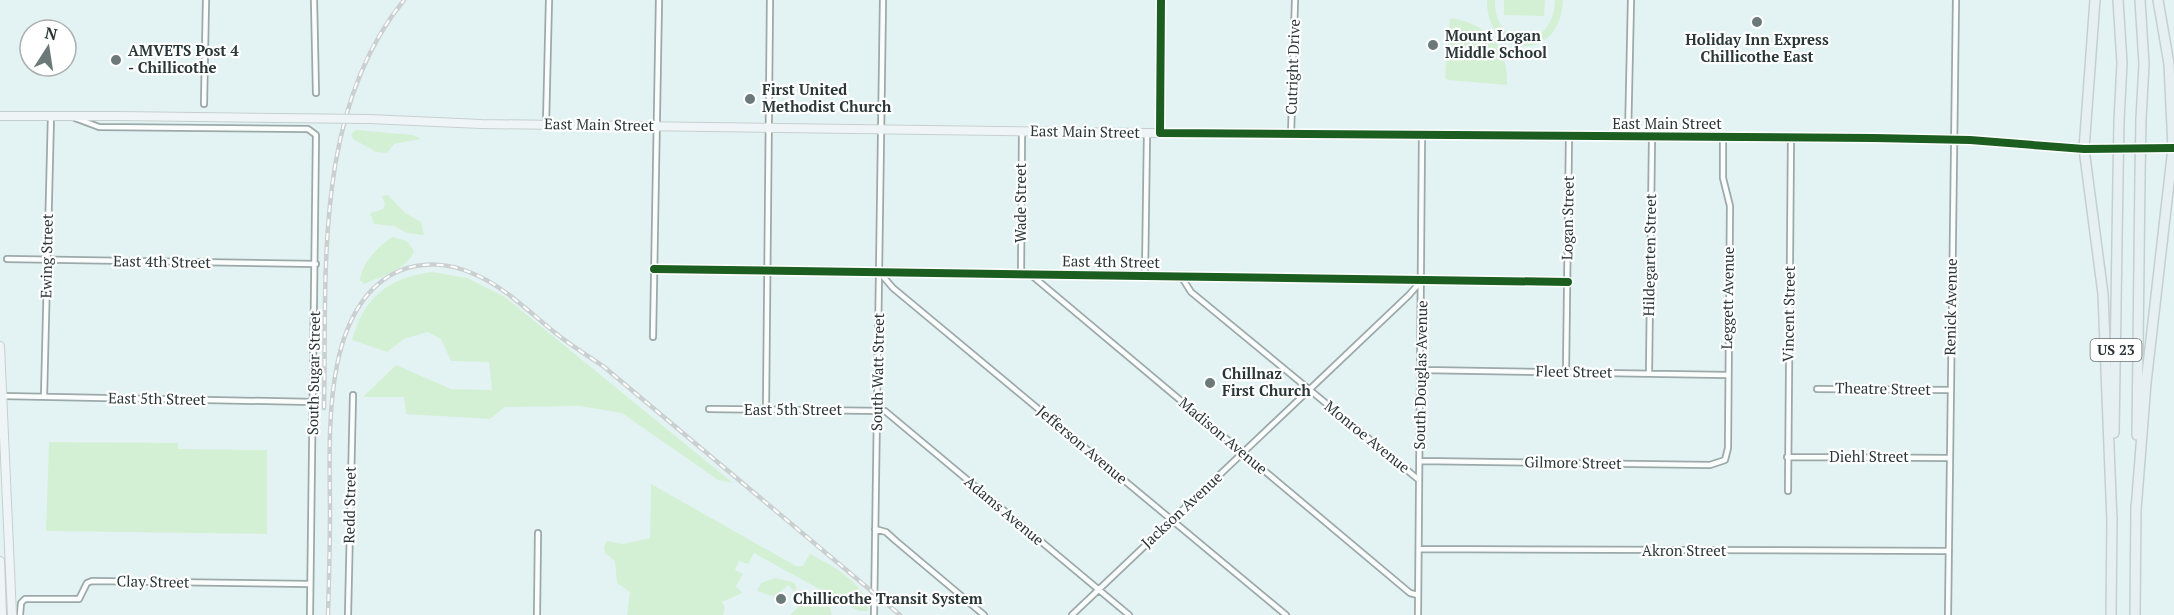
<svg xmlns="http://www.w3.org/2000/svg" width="2174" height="615" font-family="'PT Serif',serif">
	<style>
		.green { fill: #d4f0d4 }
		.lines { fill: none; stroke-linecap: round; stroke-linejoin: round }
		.minor-casing { stroke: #9ca9a9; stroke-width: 8 }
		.primary-casing { stroke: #c6cfcf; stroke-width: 10 }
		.motorway-casing { stroke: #c6cfcf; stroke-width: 12 }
		.minor { stroke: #fbfdfd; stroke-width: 4.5 }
		.primary { stroke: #eff5f6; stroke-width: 8 }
		.motorway { stroke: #e6f0f2; stroke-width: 9 }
		.rail-casing { stroke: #cacfcf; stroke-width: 4.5 }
		.rail { stroke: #fff; stroke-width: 2; stroke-dasharray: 7; stroke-linecap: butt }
		.primary-bridge-casing { stroke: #c6cfcf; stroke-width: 10; stroke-linecap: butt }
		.motorway-bridge-casing { stroke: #c6cfcf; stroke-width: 12; stroke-linecap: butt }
		.primary-bridge { stroke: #eff5f6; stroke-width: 8 }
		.motorway-bridge { stroke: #e6f0f2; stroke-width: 9 }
		.cycleway-casing { stroke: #fff; stroke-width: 11 }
		.cycleway { stroke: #1b5e20; stroke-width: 8 }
		.poi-dot { fill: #6b7979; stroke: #fff; stroke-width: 2 }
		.labels { text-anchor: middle; stroke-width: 4.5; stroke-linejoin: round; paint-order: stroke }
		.shield { fill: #fff; stroke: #6b7373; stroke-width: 1.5 }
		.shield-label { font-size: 14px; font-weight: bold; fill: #2b3737 }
		.poi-label { font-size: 15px; font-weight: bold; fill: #2b3737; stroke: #fff; text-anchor: start }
		.street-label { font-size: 15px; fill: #2b3737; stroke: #fff }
	</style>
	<rect width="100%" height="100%" fill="#e3f3f3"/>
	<!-- green -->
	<path class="green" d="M1487 0H1495C1494 51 1554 52 1555 0H1563C1561 63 1486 61 1487 0Z
		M1504 0H1545L1544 16 1504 15Z
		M1450 18C1487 23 1509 47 1507 85L1448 80 1445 77Z
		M356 130 413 135 421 139 394 144 387 153 376 152 353 139 351 134Z
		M388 195 405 213 421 222 424 235 407 233 394 226 374 224 370 213 383 209 385 205 382 196Z
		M392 237 407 241 414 251C407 270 382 276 364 284L360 280C362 262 378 247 392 237Z
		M432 272 467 278 505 297 733 483 718 480 622 413 579 406 505 407 490 419 406 414 404 397H363L396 365 451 389 492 390 489 362 451 361 441 339 428 332 404 339 387 352 352 340C364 297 388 278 432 272Z
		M49 442 178 443V449L267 450V534L46 531Z
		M651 484 796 566H803L810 554C830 564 869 585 868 611H859L754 553 748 564 739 561 735 570 743 574 736 586 742 593 722 602 725 608 723 615H627L630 592 617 583 615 561 605 553 604 546 607 541 623 544 650 538Z
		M775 578 793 582 797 588 794 591 788 585 775 597 757 591 761 583Z
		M805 590 808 592 804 598 821 607 829 605 832 615H790L804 601 799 596Z"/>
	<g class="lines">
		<defs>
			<path id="minor" d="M314 0 316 93
				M204 104 206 0
				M75 118 99 127 308 129 316 135 310 615
				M546 124 549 0
				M1160 133 1161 0
				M1291 135 1295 0
				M1628 137 1631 0
				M7 259 316 264
				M654 269 1568 282
				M880 273 893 288 1286 615
				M1021 274 1022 131
				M1030 274 1410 593 1418 595
				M1145 276 1147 133
				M1181 276 1191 292 1419 480
				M653 337 659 0
				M1421 370 1727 375
				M1566 372 1569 136
				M1649 373 1652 138
				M1817 389 1950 390
				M2 396 314 402
				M44 397 51 116
				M709 409 885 411 1129 615
				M766 409 770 0
				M1787 457 1950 458
				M1420 461 1710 465 1725 460 1728 448 1730 206 1723 178V137
				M1788 491 1791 138
				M875 529 886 532 896 541 984 615
				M1419 549 1949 551
				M20 615 21 603 25 599H79L87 583 92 581 310 584
				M348 615 353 395
				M537 615 538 533
				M874 615 883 0
				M1072 615 1409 295 1422 280
				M1418 615 1422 135
				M1948 615 1956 0"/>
			<path id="primary" d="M0 116H118
				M369 119 481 124 1147 133 1874 138 1970 140 2084 149 2173 148
				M0 346 12 615
				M0 561 2 615"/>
			<path id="motorway" d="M2095 0 2084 149 2103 294 2112 522
				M2118 0 2122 63 2119 121
				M2140 0 2144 64 2141 119
				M2114 433 2118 178
				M2137 435 2140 176
				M2136 510 2146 383 2173 148 2169 64 2158 0
				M2111 615 2112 516
				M2135 615 2136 505"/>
		</defs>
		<!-- minor casing -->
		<use href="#minor" class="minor-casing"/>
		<!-- primary casing -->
		<use href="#primary" class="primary-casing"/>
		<!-- motorway casing -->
		<use href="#motorway" class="motorway-casing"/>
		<!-- minor -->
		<use href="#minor" class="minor"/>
		<!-- primary -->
		<use href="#primary" class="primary"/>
		<!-- motorway -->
		<use href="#motorway" class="motorway"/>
		<defs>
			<path id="rail" d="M324 408C327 272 313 112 404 0
				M328 615C329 580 330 545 330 511 330 439 320 306 399 271 423 261 450 263 474 274 505 287 531 314 558 335 572 346 588 356 603 366L900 615"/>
		</defs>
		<!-- rail casing -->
		<use href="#rail" class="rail-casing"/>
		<!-- rail -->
		<use href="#rail" class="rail"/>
		<defs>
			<path id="primary-bridge" d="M118 116 369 119"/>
			<path id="motorway-bridge" d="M2140 176 2141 119
				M2118 178 2119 121"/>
		</defs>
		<!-- primary-bridge casing -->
		<use href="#primary-bridge" class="primary-bridge-casing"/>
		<!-- motorway-bridge casing -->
		<use href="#motorway-bridge" class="motorway-bridge-casing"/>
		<!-- primary-bridge -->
		<use href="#primary-bridge" class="primary-bridge"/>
		<!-- motorway-bridge -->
		<use href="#motorway-bridge" class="motorway-bridge"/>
		<defs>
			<path id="cycleway" d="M1161 0 1160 133 1874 138 1970 140 2084 149 2174 148
				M654 269 1568 282"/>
		</defs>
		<!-- cycleway casing -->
		<use href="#cycleway" class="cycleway-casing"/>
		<!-- cycleway -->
		<use href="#cycleway" class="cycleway"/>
	</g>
	<!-- markers -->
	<g class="poi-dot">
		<circle cx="1757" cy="22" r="6"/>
		<circle cx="1433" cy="45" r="6"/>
		<circle cx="116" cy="60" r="6"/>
		<circle cx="750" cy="99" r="6"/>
		<circle cx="1210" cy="383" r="6"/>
		<circle cx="781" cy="599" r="6"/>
	</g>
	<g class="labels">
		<!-- shield labels -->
		<rect class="shield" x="2090.5" y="339" width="51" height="22" rx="4.5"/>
		<g class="shield-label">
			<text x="2116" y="355">US 23</text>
		</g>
		<!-- poi labels -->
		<g class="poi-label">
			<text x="1445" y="41">Mount Logan<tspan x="1445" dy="17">Middle School</tspan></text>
			<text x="1757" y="45" text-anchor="middle">Holiday Inn Express<tspan x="1757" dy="17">Chillicothe East</tspan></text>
			<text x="128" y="56">AMVETS Post 4<tspan x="128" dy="17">- Chillicothe</tspan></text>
			<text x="762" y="95">First United<tspan x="762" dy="17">Methodist Church</tspan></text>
			<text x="1222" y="379">Chillnaz<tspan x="1222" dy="17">First Church</tspan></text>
			<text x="793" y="604">Chillicothe Transit System</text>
		</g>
		<!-- street labels -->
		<g class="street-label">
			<text transform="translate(1293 67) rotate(-88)" y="5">Cutright Drive</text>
			<text x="1667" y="129">East Main Street</text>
			<text transform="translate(599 125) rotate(1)" y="5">East Main Street</text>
			<text transform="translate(1085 132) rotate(1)" y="5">East Main Street</text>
			<text transform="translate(1021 203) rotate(-90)" y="5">Wade Street</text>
			<text transform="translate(1568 218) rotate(-89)" y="5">Logan Street</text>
			<text transform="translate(1650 255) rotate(-89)" y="5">Hildegarten Street</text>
			<text transform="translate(47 256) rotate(-89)" y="5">Ewing Street</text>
			<text transform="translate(162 262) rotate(1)" y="5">East 4th Street</text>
			<text transform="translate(1111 262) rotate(1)" y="5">East 4th Street</text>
			<text transform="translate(1728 298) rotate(-89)" y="5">Leggett Avenue</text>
			<text transform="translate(1951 307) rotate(-89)" y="5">Renick Avenue</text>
			<text transform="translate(1789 314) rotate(-89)" y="5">Vincent Street</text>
			<text transform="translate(878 372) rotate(-89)" y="5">South Watt Street</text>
			<text transform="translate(1574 372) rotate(1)" y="5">Fleet Street</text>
			<text transform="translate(314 373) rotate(-89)" y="5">South Sugar Street</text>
			<text transform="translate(1421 375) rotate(-89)" y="5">South Douglas Avenue</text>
			<text transform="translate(1883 389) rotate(1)" y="5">Theatre Street</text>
			<text transform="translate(157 399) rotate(1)" y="5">East 5th Street</text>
			<text x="793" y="415">East 5th Street</text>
			<text transform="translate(1223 436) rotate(40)" y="5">Madison Avenue</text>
			<text transform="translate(1367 437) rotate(39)" y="5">Monroe Avenue</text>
			<text transform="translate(1082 445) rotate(40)" y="5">Jefferson Avenue</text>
			<text x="1869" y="462">Diehl Street</text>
			<text transform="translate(1573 463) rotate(1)" y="5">Gilmore Street</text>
			<text transform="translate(350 505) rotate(-89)" y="5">Redd Street</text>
			<text transform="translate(1182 510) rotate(-43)" y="5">Jackson Avenue</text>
			<text transform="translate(1004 511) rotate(40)" y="5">Adams Avenue</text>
			<text x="1684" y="556">Akron Street</text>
			<text transform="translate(153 582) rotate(1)" y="5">Clay Street</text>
		</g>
	</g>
	<!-- north arrow -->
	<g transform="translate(48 48) rotate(12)"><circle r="28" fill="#ffffff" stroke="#aaafaf" stroke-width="1.5"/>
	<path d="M0-4.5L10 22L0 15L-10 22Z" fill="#6b7979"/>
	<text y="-9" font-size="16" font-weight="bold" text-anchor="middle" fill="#2b3737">N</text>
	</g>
</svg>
